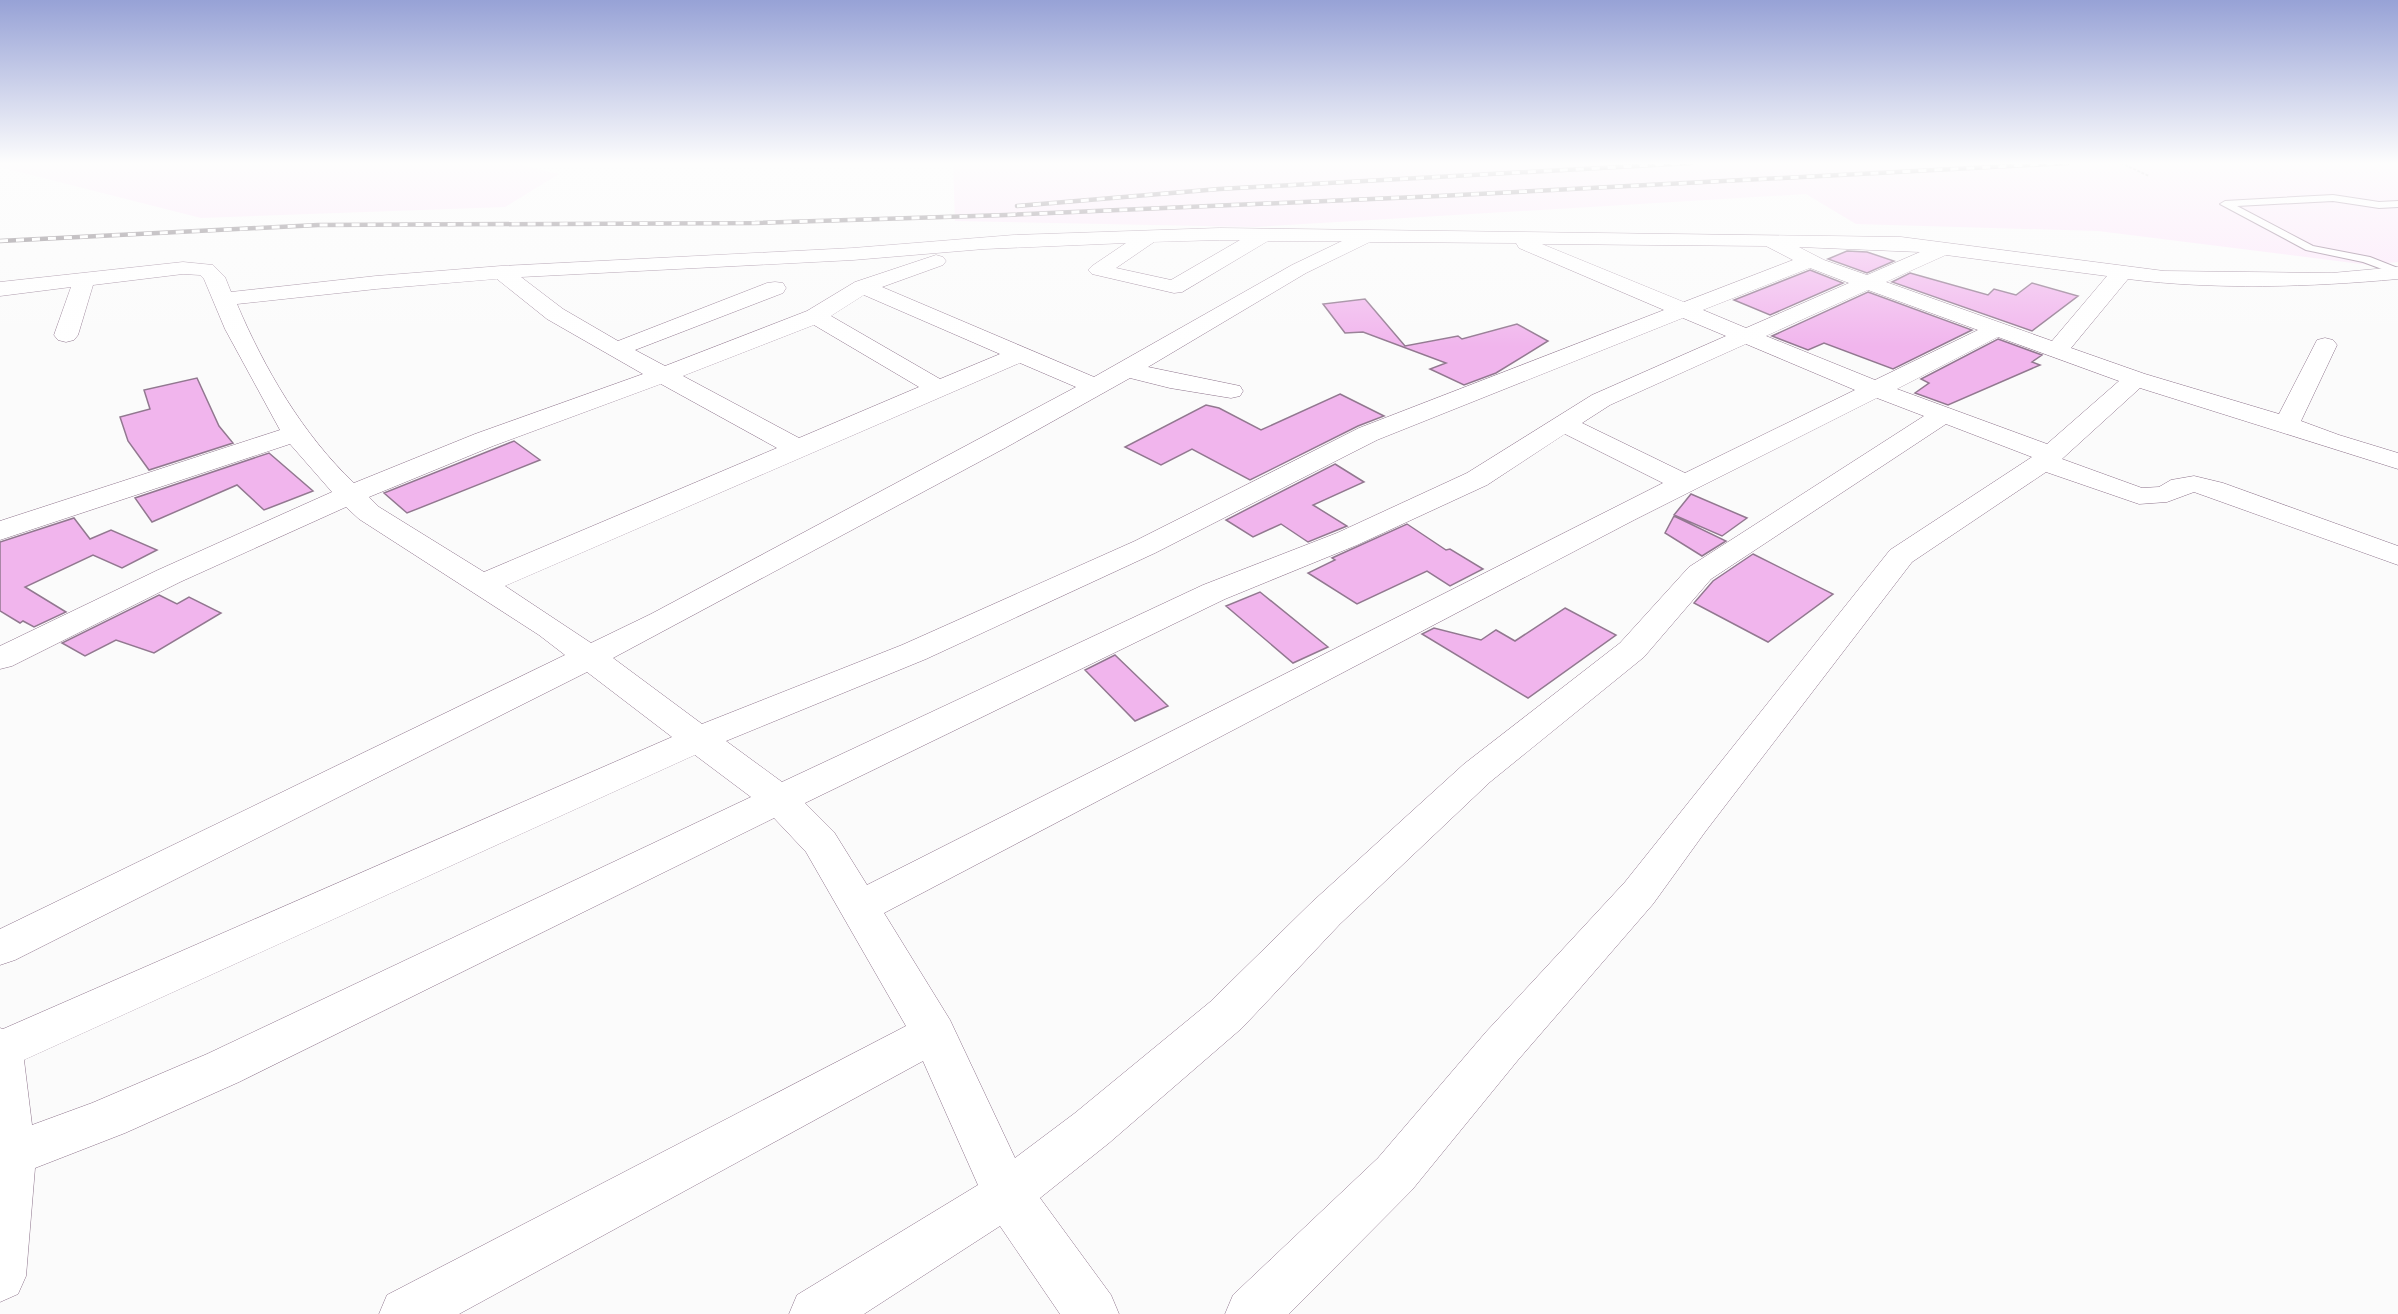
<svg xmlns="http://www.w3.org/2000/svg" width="2398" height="1314" font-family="'IBM Plex Sans',sans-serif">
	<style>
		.built { fill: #fce6fa }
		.building { fill: #f1b5ed; stroke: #927890; stroke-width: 1.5 }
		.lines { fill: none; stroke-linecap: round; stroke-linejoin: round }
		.service-casing { stroke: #8d738b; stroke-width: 2 }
		.minor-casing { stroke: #8d738b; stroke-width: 1 }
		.path { stroke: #ada9ad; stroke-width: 2; stroke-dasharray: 3 1.5; stroke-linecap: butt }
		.service { fill: #fff; fill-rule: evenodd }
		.minor { fill: #fff; fill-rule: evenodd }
		.rail-casing { stroke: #736b72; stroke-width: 4.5 }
		.rail { stroke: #fff; stroke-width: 3; stroke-dasharray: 8; stroke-linecap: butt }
	</style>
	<rect width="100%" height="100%" fill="#fbfbfb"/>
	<!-- built -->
	<path class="built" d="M0 163H513L559 174 505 207 201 218 0 167Z
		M953 163H2398V262L2369 265 2098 231 1856 224 1806 194 1255 227 955 221Z"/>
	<!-- building -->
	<path class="building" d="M1847 251 1867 252 1894 261 1867 273 1828 259Z
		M1810 270 1843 283 1770 315 1734 300Z
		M1910 273 1988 295 1994 289 2016 295 2032 283 2078 296 2032 331 1892 282Z
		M1868 292 1972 330 1893 369 1824 343 1808 350 1772 336Z
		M1365 299 1405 346 1458 336 1462 339 1517 324 1548 341 1496 373 1464 385 1430 369 1446 363 1363 332 1345 333 1323 304Z
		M1998 339 2042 355 2032 362 2040 365 1948 405 1915 393 1929 383 1921 379Z
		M197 378 219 426 233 443 149 470 128 441 120 417 150 409 144 390Z
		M1340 394 1384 416 1358 426 1250 480 1192 449 1161 465 1125 447 1206 405 1219 408 1261 430Z
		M514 441 540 460 407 513 384 493Z
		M269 453 313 491 264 510 237 485 152 522 135 498Z
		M1335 464 1364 482 1313 505 1347 526 1308 542 1281 524 1253 537 1226 520Z
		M1691 494 1747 518 1722 536 1674 515Z
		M1674 516 1726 541 1702 556 1665 533Z
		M74 518 90 539 111 530 157 550 122 568 93 555 25 587 66 612 34 627 23 621 20 623 0 611V542Z
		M1407 524 1446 550 1450 549 1483 569 1450 586 1427 571 1357 604 1308 573 1335 560 1332 558Z
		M1753 554 1833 594 1768 642 1694 603 1713 581Z
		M1260 592 1328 647 1293 663 1226 606Z
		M159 595 177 604 189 597 221 613 154 653 116 640 85 656 62 643Z
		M1565 608 1616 635 1528 698 1422 634 1434 628 1481 640 1496 630 1515 641Z
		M1115 655 1168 706 1135 721 1085 670Z"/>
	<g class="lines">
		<defs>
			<path id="service" d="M2333 195 2379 202 2398 201V207L2379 208 2333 201 2237 206 2313 246 2370 257 2398 268V275L2363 262 2306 250 2220 204 2225 201Z"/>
			<path id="minor" d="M1220 228 1901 237 2164 271 2332 273 2398 267V279C2312 287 2213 290 2128 279L2071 348 2145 374 2279 414 2317 340 2325 338 2333 340 2337 345 2301 421 2339 435 2398 453V469L2140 388 2062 459 2142 488 2159 487 2171 480 2194 476 2223 483 2398 546V565L2194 492 2167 502 2139 504 2046 472 1912 562 1705 832 1653 904 1518 1060 1412 1190 1289 1314H1225L1233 1295 1378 1158 1486 1032 1625 882 1890 550 2032 457 1946 424 1711 579 1644 657 1490 782 1340 924 1242 1028 1109 1143 1040 1198 1111 1295 1119 1314H1060L1000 1226 864 1314H789L797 1295 978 1185 923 1061 459 1314H379L387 1295 906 1026 806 852 774 818 239 1082 125 1133 35 1168 26 1276 18 1294 0 1302V1028L3 1029 672 737 587 672 15 960 0 965V929L565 655 539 635 359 519 346 507 180 582 12 666 0 669V646L158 570 332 492 290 444 0 540V521L280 430 225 329 204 279 200 275 183 274 93 285 78 335 74 340 66 342 58 340 54 335 71 287 0 296V282L183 262 213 265 225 277 231 292 376 276 501 266 853 248 1014 235ZM1220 240H1240L1171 280 1116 268 1154 242ZM1268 241H1342L1292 265 1094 377 882 287 943 265 946 261 943 257 936 255 855 282 807 311 665 366 635 350 783 293 786 288 783 283 775 282 767 283 618 341 563 309 521 277 853 260 984 249 1126 243 1092 266 1088 270 1092 274 1174 293 1182 292ZM1370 242 1516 243 1519 248 1664 310 1359 428 1135 541 902 645 702 724 613 658 1005 448 1130 378 1170 388 1231 398 1240 396 1243 391 1240 386 1148 367 1306 273ZM1542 244 1766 246 1793 260 1684 302ZM1799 247 1920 252 1867 275 1824 260ZM1946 255 2107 276 2052 341 1886 282ZM1810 268 1849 283 1746 328 1703 310ZM497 279 547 319 643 374 475 434 354 483C303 435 264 368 237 304L376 289ZM1868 290 1978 330 1875 380 1766 336ZM864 295 1000 354 940 379 831 316ZM1683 318 1726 336 1592 395 1467 473 1337 533 1203 585 782 782 726 741 926 659 1155 553 1377 440ZM814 325 919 387 799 438 683 376ZM1998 337 2119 381 2047 444 1897 389ZM1746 344 1855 390 1685 473 1582 423 1610 405ZM1020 363 1076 387 651 614 591 643 505 586ZM661 384 777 448 484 572 379 507 369 497 493 446ZM1877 398 1924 416 1689 567 1620 643 1464 764 1312 902 1210 1002 1075 1113 1015 1158 950 1020 884 913 1634 520ZM1565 434 1663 483 867 885 834 832 805 803 1225 599 1357 545 1487 485ZM695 755 751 797 207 1054 92 1103 32 1125 24 1060Z"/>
		</defs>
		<!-- service casing -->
		<use href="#service" class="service-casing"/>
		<!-- minor casing -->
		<use href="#minor" class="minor-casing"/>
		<!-- path -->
		<path class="path" d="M2121 163 2149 176"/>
		<!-- service -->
		<use href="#service" class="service"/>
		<!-- minor -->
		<use href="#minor" class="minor"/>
		<defs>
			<path id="rail" d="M1017 206 1219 189 1691 163
				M0 241 318 225 755 223 1006 215 1439 196 2068 163"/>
		</defs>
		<!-- rail casing -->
		<use href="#rail" class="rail-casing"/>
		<!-- rail -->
		<use href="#rail" class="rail"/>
	</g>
	<!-- sky -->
	<linearGradient id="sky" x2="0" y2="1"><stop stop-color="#97a2d6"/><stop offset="0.47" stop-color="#fdfdfd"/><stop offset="1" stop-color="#fdfdfd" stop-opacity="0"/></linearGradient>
	<rect width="2398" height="347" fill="url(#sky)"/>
</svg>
